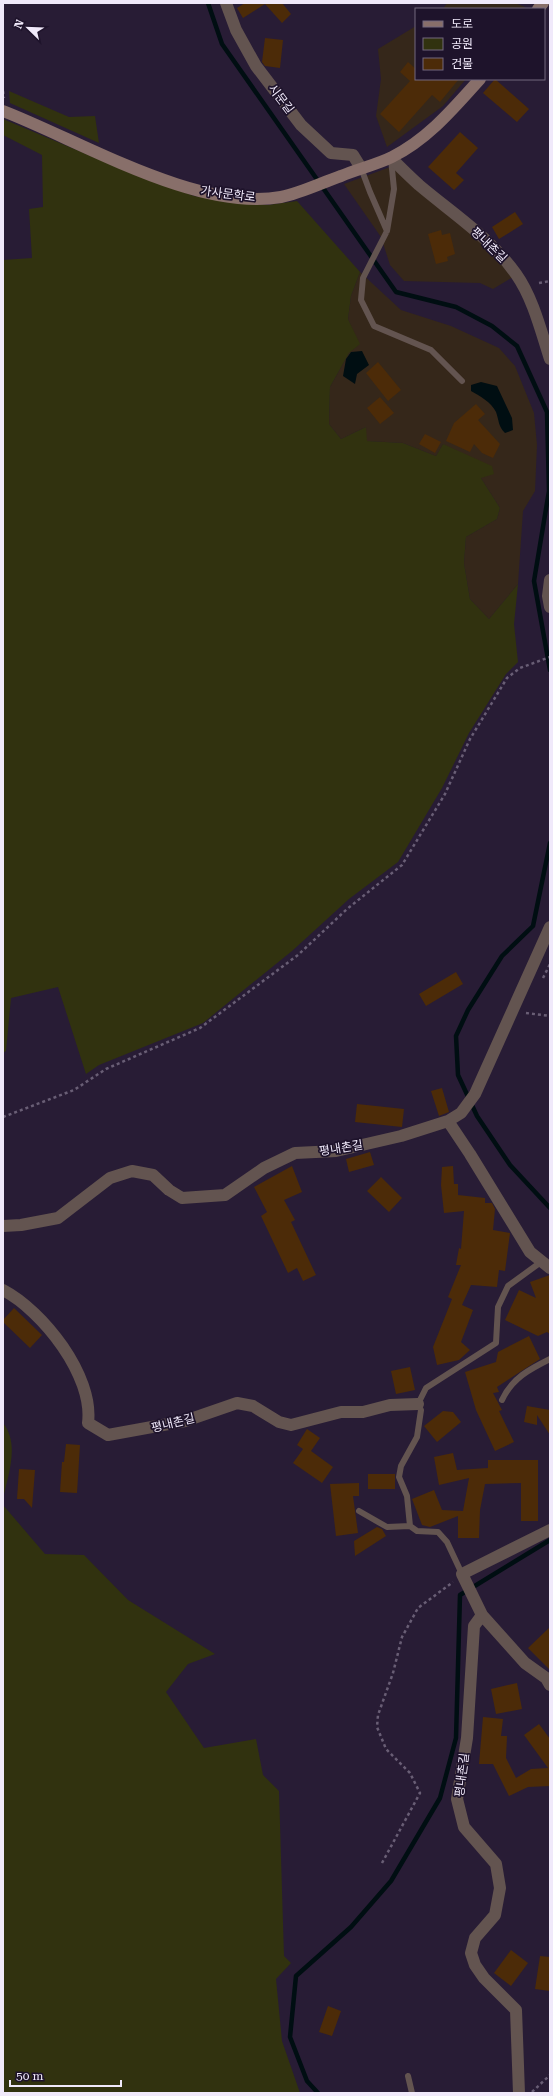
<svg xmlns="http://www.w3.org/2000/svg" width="553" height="2096" font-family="'Roboto Serif','Noto Sans KR',serif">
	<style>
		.commercial { fill: #35271a }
		.green { fill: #31320f }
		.water { fill: #000e12 }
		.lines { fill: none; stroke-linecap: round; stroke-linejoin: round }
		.stream { stroke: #000e12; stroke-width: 4.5 }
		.building { fill: #4c2b08 }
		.path { stroke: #695e75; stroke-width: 2.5; stroke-dasharray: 3 3; stroke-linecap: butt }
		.lane { stroke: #635450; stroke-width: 6 }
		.street { stroke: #635450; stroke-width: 12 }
		.secondary { stroke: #886f6a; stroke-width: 12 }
		.labels { text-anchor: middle; stroke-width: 3.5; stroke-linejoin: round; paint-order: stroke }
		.street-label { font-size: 12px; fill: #f0e9fa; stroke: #1e132b }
	</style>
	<rect width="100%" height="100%" fill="#281c35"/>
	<!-- commercial -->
	<path class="commercial" d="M447 3H515L525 7 524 9H443Z
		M416 26V79H466L443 106 387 147 376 116 381 79 378 49Z
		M393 166 491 251 513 277 493 289 480 283 404 281 390 265 381 237 344 184Z
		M360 272 401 310 451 326 499 348 515 366 534 413 537 445 535 491 523 511 518 584 489 619 470 599 464 563 466 537 497 519 500 508 481 478 443 444 436 456 403 443 366 441V427L341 439 329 424 330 387 349 353 359 344 348 319 351 296Z"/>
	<!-- green -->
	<path class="green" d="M9 91 69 117 95 116 99 143 10 103Z
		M3 119 98 159 194 196 226 201 268 205 297 201 360 272 351 296 348 319 360 344 349 353 330 387 329 424 341 439 366 427 367 441 403 443 436 456 443 444 492 466 494 474 481 478 500 508 497 519 466 537 464 563 470 599 489 619 518 584 514 624 518 662 506 674 469 733 442 788 398 862 349 899 292 951 203 1023 99 1065 86 1074 58 987 11 998 6 1051 3 1053V260L32 258 29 209 43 207 42 155 3 135Z
		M3 1423C20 1444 8 1475 3 1499Z
		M3 1505 45 1554 84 1555 128 1600 215 1654 188 1664 166 1692 204 1748 256 1739 263 1775 279 1791 284 1956 291 1963 276 1979 282 2041 300 2093H3Z"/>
	<!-- water -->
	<path class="water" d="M362 351 369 365 357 374 355 384 343 376 346 359 351 352Z
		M481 382 497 386 512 418 513 430 505 433C498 426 499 420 496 412 491 402 480 396 471 391V385Z"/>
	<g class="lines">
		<!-- stream -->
		<path class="stream" d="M208 3 222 44 396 292 456 307 492 326 517 346 547 412 549 491 534 581 550 670
			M550 843 533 926 502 956 468 1010 456 1036 458 1075 477 1116 510 1165 550 1208
			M318 2093 307 2081 290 2037 296 1976 351 1927 391 1881 440 1798 456 1738 460 1595 550 1540"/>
	</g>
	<!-- building -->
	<path class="building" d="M245 3H282L291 14 282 23 265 4 243 18 237 8Z
		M265 38 283 40 280 68 265 66 262 62Z
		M408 62 416 69V79H459L440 102 432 95 399 132 380 114 410 81 400 72Z
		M495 79 529 109 517 122 483 93Z
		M460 132 478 148 456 173 464 180 454 190 428 167Z
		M515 212 523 224 499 239 492 227Z
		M441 230 442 235 450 233 455 254 447 257 448 261 436 264 428 234Z
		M378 362 401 390 388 401 366 373Z
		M380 397 394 413 380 424 367 408Z
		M476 404 485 414 478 420 500 444 493 458 482 453 474 444 470 452 446 441 454 423Z
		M425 434 441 442 435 453 419 444Z
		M456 972 463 984 426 1006 419 994Z
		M442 1088 449 1112 439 1116 431 1091Z
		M357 1104 404 1109 402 1127 355 1122Z
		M370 1152 374 1165 349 1172 346 1159Z
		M292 1166 302 1192 284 1200 295 1220 291 1222 316 1275 303 1281 297 1268 288 1273 261 1216 267 1212 254 1187Z
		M453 1166 454 1184H458V1195L485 1198V1203H492L495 1209 493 1230 510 1233 505 1271 499 1270 497 1287 471 1285 462 1305 473 1310 461 1342 470 1350 459 1360 437 1365 433 1347 452 1299 448 1297 461 1265H456L459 1248 461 1249 464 1211 444 1213 441 1185 442 1167Z
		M381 1177 402 1198 389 1212 367 1191Z
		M550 1275V1334L547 1332 538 1336 505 1320 519 1290 536 1298 530 1282Z
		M14 1308 42 1335 30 1348 3 1322V1320Z
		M529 1336 540 1359 497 1387 499 1392 493 1393 502 1410 499 1411 514 1442 495 1451 476 1410 465 1372 496 1362 498 1352Z
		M410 1367 415 1390 396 1394 391 1371Z
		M527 1406 550 1410V1435L537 1415V1425L524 1422Z
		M443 1411 453 1412 461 1422 437 1442 424 1426Z
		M307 1429 320 1438 311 1451 333 1467 322 1483 293 1463 303 1449 297 1445Z
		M66 1444 80 1445 77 1493 60 1492 62 1462H64Z
		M453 1453 457 1470 488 1468V1460H538V1521H521V1483L485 1484 480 1510 479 1538H458V1516L430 1527 422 1525 412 1499 434 1490 442 1510 463 1511 469 1478 439 1485 434 1457Z
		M19 1469 35 1470 32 1508 24 1499H17Z
		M368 1474H395V1489H368Z
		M359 1483V1496H353L358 1533 336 1536 330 1484Z
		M377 1527 382 1529 386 1536 355 1556 354 1541Z
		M550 1627V1670L528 1648Z
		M517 1683 522 1709 496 1714 491 1689Z
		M483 1717 503 1719 501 1736H507L506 1758 516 1778 531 1769 548 1768 524 1735 539 1724 550 1739V1786L528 1787 509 1796 493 1764H479Z
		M511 1950 528 1963 511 1986 494 1973Z
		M540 1956 550 1957V1991L535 1989Z
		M328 2006 341 2011 332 2036 319 2032Z"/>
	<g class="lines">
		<!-- path -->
		<path class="path" d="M3 91 4 98
			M539 283 550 281
			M543 978 550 964
			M526 1013 550 1016
			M3 1117 74 1090 106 1069 200 1028 298 955 347 909 402 865 445 794 470 739 507 678 520 668 550 657
			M382 1863 420 1793 410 1773 386 1749 377 1727 378 1715 393 1673 402 1637 418 1608 453 1582
			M532 2092 550 2075"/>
		<!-- lane -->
		<path class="lane" d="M361 168 370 192 387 231 363 278 361 300 374 326 431 350 462 381
			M387 231 394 189 391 159
			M502 1400C512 1378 530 1369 550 1359
			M359 1511 387 1527 410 1526
			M462 1574 447 1542 438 1532 417 1531 410 1526 407 1496 399 1477 401 1466 417 1437 421 1410 418 1404 426 1388 496 1343 498 1307 508 1286 541 1262
			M408 2076 412 2093"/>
		<!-- street -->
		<path class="street" d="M226 3 236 30 256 66 301 125 331 153 353 155 361 168
			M391 158C400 167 409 176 419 185 452 213 491 238 516 274 533 298 541 331 550 359
			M550 580 548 596 550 607
			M448 1121 470 1154 530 1252 550 1268
			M3 1226 21 1225 58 1218 110 1178 132 1171 153 1175 169 1190 182 1198 225 1195 264 1168 295 1153 336 1151 401 1136 448 1121 461 1113 475 1094 550 927
			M3 1290C43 1311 94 1376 88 1423L108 1435 185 1421 237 1403 253 1406 279 1422 291 1425 341 1412H363L390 1405 418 1404
			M550 1530 462 1574 482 1615 525 1663 546 1678 550 1685
			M482 1615 474 1626 467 1738 457 1799 464 1827 496 1864 500 1888 495 1915 475 1938 471 1953 475 1965 484 1978 516 2010 519 2093"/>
		<!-- secondary -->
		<path class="secondary" d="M538 9 543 3
			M3 111C81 141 197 212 281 197 301 193 321 183 341 176 357 169 376 165 392 157 428 139 453 109 480 79"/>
	</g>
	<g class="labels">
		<!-- street labels -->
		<g class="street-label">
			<text transform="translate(281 99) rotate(53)" y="4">시문길</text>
			<text transform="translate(228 194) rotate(7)" y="4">가사문학로</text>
			<text transform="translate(489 245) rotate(44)" y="4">평내촌길</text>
			<text transform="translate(341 1148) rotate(-9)" y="4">평내촌길</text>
			<text transform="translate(173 1423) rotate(-14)" y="4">평내촌길</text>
			<text transform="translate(462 1775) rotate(-83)" y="4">평내촌길</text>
		</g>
	</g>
	<!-- border -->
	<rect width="553" height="2096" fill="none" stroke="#f0e9fa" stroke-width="8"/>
	<!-- legend -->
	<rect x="415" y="8" width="130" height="72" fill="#1e132b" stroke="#72697e"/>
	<rect x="423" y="21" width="20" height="6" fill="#886f6a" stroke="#72697e"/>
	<text x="451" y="28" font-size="12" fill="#f0e9fa">도로</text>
	<rect x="423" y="38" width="20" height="12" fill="#31320f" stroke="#72697e"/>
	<text x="451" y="48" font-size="12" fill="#f0e9fa">공원</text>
	<rect x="423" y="58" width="20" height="12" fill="#4c2b08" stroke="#72697e"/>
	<text x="451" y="68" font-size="12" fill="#f0e9fa">건물</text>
	<!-- north arrow -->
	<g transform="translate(28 28) rotate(293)" stroke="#1e132b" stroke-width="3" paint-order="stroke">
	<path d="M0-3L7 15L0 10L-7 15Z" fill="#f0e9fa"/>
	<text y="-6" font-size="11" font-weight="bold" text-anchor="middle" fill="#f0e9fa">N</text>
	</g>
	<!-- scale -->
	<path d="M10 2080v6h111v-6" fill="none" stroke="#f0e9fa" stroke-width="2"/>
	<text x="16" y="2080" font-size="12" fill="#f0e9fa" stroke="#1e132b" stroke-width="3" paint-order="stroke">50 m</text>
</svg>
